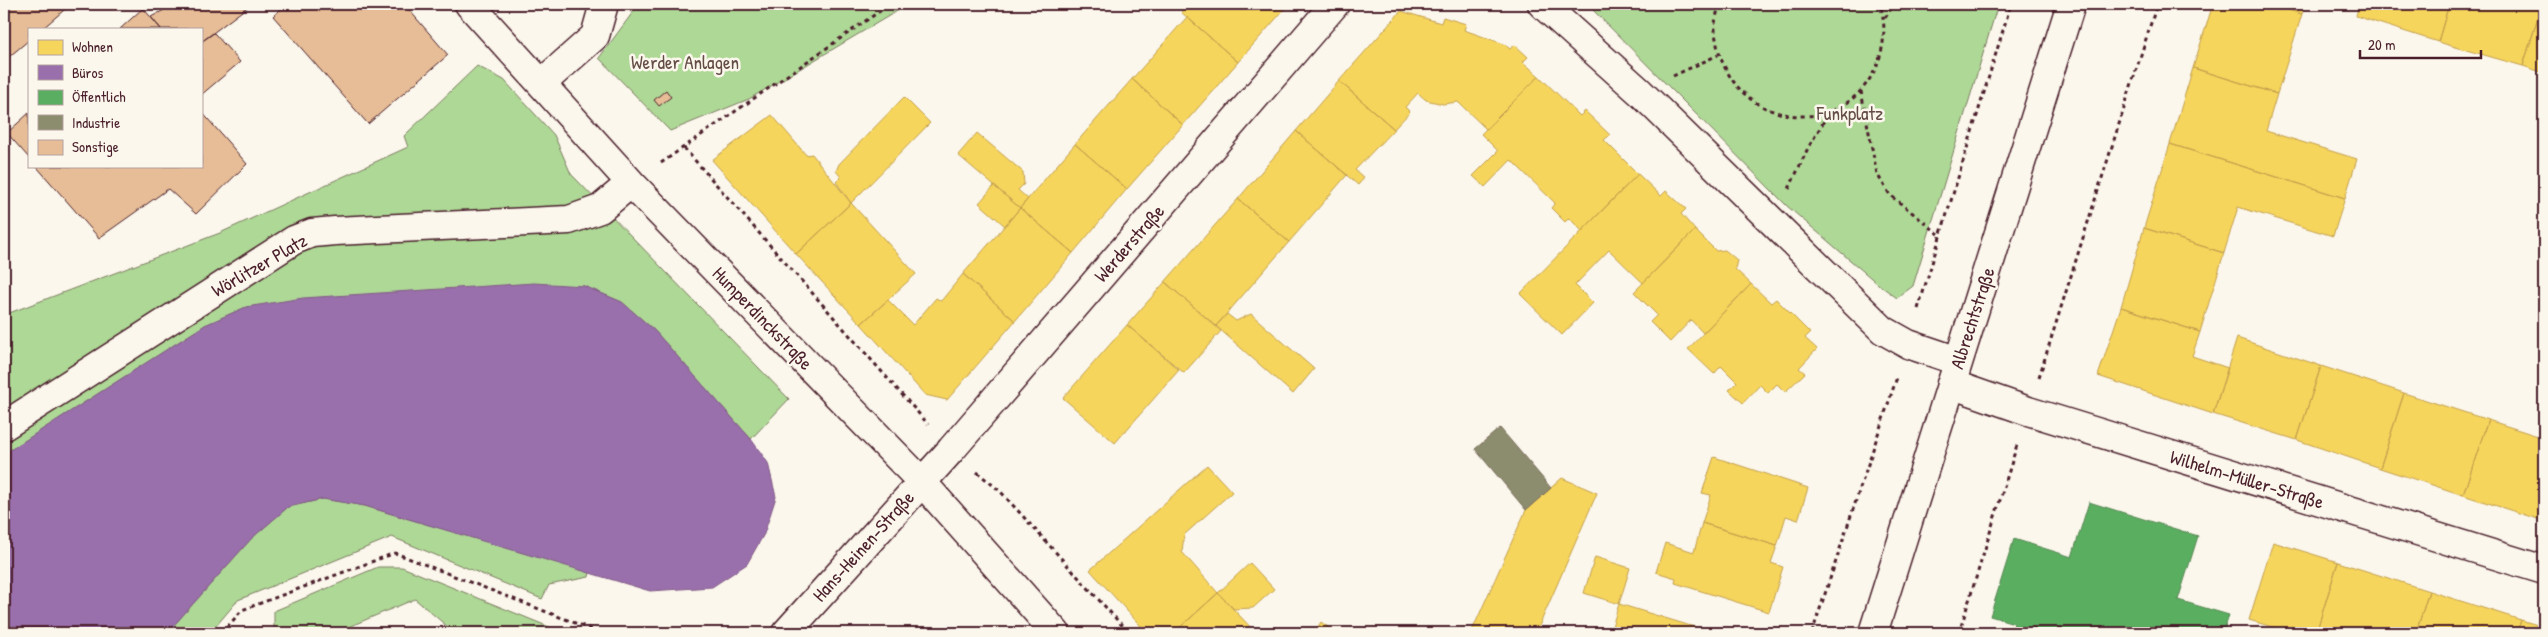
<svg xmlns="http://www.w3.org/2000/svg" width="2548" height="637" font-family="'Patrick Hand',sans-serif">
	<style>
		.green { fill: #aed896; stroke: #7c7c60 }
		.homes { fill: #f6d55c; stroke: #c29e4d }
		.offices { fill: #9970ab; stroke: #815885 }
		.public { fill: #5aae61; stroke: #558351 }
		.industry { fill: #8c8c6e; stroke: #786b5a }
		.building { fill: #e6bd96; stroke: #4a1f2b }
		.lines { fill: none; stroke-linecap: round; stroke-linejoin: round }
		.minor-casing { stroke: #4a1f2b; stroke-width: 31 }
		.major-casing { stroke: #4a1f2b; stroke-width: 31 }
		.path { stroke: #4a1f2b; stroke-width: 3; stroke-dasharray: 4 4; stroke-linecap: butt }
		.minor { stroke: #fbf7ec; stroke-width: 28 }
		.major { stroke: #fbf7ec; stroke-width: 28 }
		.labels { text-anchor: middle; stroke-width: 5; stroke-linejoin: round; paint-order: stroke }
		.park-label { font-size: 19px; fill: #634d46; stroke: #fbf7ec }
		.street-label { font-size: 19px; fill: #4a1f2b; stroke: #fbf7ec }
	</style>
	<rect width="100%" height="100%" fill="#fbf7ec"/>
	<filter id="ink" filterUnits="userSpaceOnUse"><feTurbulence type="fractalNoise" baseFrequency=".02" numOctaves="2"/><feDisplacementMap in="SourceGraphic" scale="10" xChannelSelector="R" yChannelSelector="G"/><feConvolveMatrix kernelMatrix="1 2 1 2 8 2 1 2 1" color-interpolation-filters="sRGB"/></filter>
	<g filter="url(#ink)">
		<!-- green -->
		<path class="green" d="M639 4H909L749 99 670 131 599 58Z
			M1587 4H1998L1913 286 1897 298 1878 284 1787 206Z
			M477 66 504 80 554 135 571 174 789 399 751 439 654 330 622 302 584 286 246 307 205 325 4 454V315L220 233 408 147 404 136Z
			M323 499 365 506 590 572 589 577 549 585 542 599 392 537 238 600 210 633H167L251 539 288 507Z
			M378 567H402L564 633H455L415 599 334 633H274V611Z"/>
		<!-- homes -->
		<path class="homes" d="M1189 4H1289L1238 62 1181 12Z
			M2213 4H2269L2302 14 2277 94 2193 68Z
			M2269 4H2305L2302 14Z
			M2359 4H2449L2438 42 2356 16Z
			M2449 4H2542L2523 66 2438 42Z
			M2542 4H2544V73L2523 66Z
			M1401 11 1441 23 1443 17 1466 24 1464 30 1504 44 1510 49 1515 45 1528 57 1523 62 1539 76 1486 129 1458 102 1443 104 1426 100 1418 93 1405 107 1410 112 1394 129 1339 81Z
			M1187 17 1238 62 1183 125 1132 79Z
			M2193 68 2277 94 2266 131 2357 159 2345 198 2170 144Z
			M1539 76 1580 116 1585 111 1610 135 1604 140 1638 174 1582 231 1569 218 1565 222 1551 208 1555 203 1511 160 1485 187 1473 176 1498 151 1481 134Z
			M1132 79 1183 125 1127 189 1075 144Z
			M1339 81 1394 129 1355 170 1364 178 1358 185 1296 131Z
			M904 97 930 123 851 203 836 182 841 177 836 171 839 164Z
			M772 115 806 155 812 154 851 203 796 254 712 160Z
			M1296 131 1347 175 1289 242 1238 199Z
			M977 133 1023 172 1024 184 1018 190 1028 199 1020 208 958 155Z
			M1075 144 1127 189 1073 253 1020 208Z
			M2170 144 2345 198 2333 236 2238 207 2224 253 2144 228Z
			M1638 174 1661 196 1666 191 1686 209 1681 214 1695 230 1643 283 1609 250 1575 285 1593 303 1562 335 1520 294Z
			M994 186 1020 208 1005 226 979 203Z
			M1238 199 1289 242 1216 326 1165 282Z
			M851 203 916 274 861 324 796 254Z
			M1020 208 1073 253 1015 321 963 274Z
			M2144 228 2224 253 2200 332 2121 307Z
			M1695 230 1716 251 1725 250 1737 260 1735 269 1751 284 1703 333 1691 320 1670 342 1650 322 1657 315 1634 292Z
			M963 274 1015 321 947 400 925 395 861 324 888 300 913 325 936 298 941 301Z
			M1165 282 1221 331 1184 373 1127 325Z
			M1751 284 1771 303 1776 299 1810 333 1805 338 1817 349 1799 368 1805 373 1785 392 1777 384 1768 393 1760 385 1743 403 1729 390 1737 382 1721 366 1714 374 1688 349Z
			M2121 307 2200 332 2192 356 2228 368 2213 414 2098 376Z
			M1227 314 1236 321 1251 314 1314 369 1293 394 1216 326Z
			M1127 325 1179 370 1115 443 1063 398Z
			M2237 338 2321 366 2297 440 2213 414Z
			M2321 366 2404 393 2380 468 2297 440Z
			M2404 393 2488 420 2463 495 2380 468Z
			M2488 420 2544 438V521L2463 495Z
			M1714 457 1808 488 1798 520 1786 516 1777 546 1702 523 1711 495 1702 493Z
			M1207 465 1232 492 1184 535 1182 552 1218 593 1174 633H1147L1090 570Z
			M1562 478 1597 493 1536 633H1471L1526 510Z
			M1702 523 1777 546 1771 563 1783 567 1769 612 1675 583 1676 578 1656 572 1665 543 1694 552Z
			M2273 542 2338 562 2316 633H2292L2249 620Z
			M1595 557 1630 568 1619 604 1584 593Z
			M2338 562 2429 591 2416 633H2316Z
			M1250 563 1274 589 1253 608 1234 609 1218 593Z
			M2429 591 2521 620 2517 633H2416Z
			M1218 593 1256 633H1174Z
			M1619 604 1704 630 1703 633H1610Z
			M2521 620 2544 627V633H2517Z
			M1321 622 1336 633H1314Z"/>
		<!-- offices -->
		<path class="offices" d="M534 283 584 286 622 302 654 330 751 439 768 463 776 497 764 534 747 564 712 587 650 591 365 506 323 499 288 507 251 539 167 633H4V454L205 325 246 307 303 298Z"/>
		<!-- public -->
		<path class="public" d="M2089 502 2198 536 2178 600 2229 615 2223 633H2011L2014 623 1990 616 2014 539 2072 557Z"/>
		<!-- industry -->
		<path class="industry" d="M1500 428 1551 488 1526 510 1475 449Z"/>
		<!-- building -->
		<path class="building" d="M4 4H71L42 29H29V40L4 61Z
			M175 4H249L250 5 201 42V29H161L151 17Z
			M287 4H404L448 55 368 124 273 16Z
			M143 8 161 29H120Z
			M214 33 240 62 201 95V42Z
			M666 90 671 97 659 106 654 100Z
			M201 111 247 164 196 214 168 189 99 238 36 166H201Z
			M29 113V158L7 133Z"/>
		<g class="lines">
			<defs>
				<path id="minor" d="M469 4 631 183 921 481 1056 633
					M1542 4 1640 92 1883 330 1908 344 1958 361
					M542 83 595 36 604 4
					M1951 384 2028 411 2544 570
					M4 426 294 240 312 233 335 231 569 220 600 209 631 183
					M786 633 951 450 1335 4"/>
				<path id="major" d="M1873 633 2071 4"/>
			</defs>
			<!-- minor casing -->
			<use href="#minor" class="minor-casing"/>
			<!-- major casing -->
			<use href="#major" class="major-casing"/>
			<!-- path -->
			<path class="path" d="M1719 4C1718 12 1714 21 1715 30 1718 77 1753 116 1802 116 1861 117 1896 56 1880 4
				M1885 18 1894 4
				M1673 76 1718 55
				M1861 91 1877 174 1890 195 1939 234
				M684 148 928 424
				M661 163 890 4
				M1789 189 1808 148 1830 111
				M1918 309 2011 4
				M2039 377 2157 4
				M977 472 1000 491 1129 633
				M222 633 242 610 395 553 601 633
				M1812 633 1897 377
				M1959 633 2017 445"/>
			<!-- minor -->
			<use href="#minor" class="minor"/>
			<!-- major -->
			<use href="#major" class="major"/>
		</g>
	</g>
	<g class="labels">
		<!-- park labels -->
		<g class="park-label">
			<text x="685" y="69">Werder Anlagen</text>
			<text x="1850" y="120">Funkplatz</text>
		</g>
		<!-- street labels -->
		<g class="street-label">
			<text transform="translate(1129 243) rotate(-49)" y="7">Werderstraße</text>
			<text transform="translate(259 265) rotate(-30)" y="7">Wörlitzer Platz</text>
			<text transform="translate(763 318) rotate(46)" y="7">Humperdinckstraße</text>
			<text transform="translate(1972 318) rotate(-72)" y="7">Albrechtstraße</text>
			<text transform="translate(2247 479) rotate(17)" y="7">Wilhelm-Müller-Straße</text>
			<text transform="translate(863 546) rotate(-48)" y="7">Hans-Heinen-Straße</text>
		</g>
	</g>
	<!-- margin -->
	<rect width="2548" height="637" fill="none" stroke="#fbf7ec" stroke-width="20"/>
	<rect x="10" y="10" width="2528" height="617" fill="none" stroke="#4a1f2b" stroke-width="2" filter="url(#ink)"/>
	<!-- legend -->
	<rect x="28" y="28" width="175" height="140" fill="#fbf7ec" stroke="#b4a19f"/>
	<rect x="38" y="40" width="25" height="15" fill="#f6d55c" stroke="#b4a19f"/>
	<text x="72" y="52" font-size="15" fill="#4a1f2b">Wohnen</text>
	<rect x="38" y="65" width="25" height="15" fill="#9970ab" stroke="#b4a19f"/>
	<text x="72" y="78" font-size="15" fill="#4a1f2b">Büros</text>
	<rect x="38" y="90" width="25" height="15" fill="#5aae61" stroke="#b4a19f"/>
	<text x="72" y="102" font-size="15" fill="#4a1f2b">Öffentlich</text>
	<rect x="38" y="115" width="25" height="15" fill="#8c8c6e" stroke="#b4a19f"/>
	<text x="72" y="128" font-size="15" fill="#4a1f2b">Industrie</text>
	<rect x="38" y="140" width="25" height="15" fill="#e6bd96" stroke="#b4a19f"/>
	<text x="72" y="152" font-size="15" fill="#4a1f2b">Sonstige</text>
	<!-- scale -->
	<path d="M2360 50v8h121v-8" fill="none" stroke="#4a1f2b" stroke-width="2.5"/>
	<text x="2368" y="50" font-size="15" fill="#4a1f2b" stroke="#fbf7ec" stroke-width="4" paint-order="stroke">20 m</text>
</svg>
